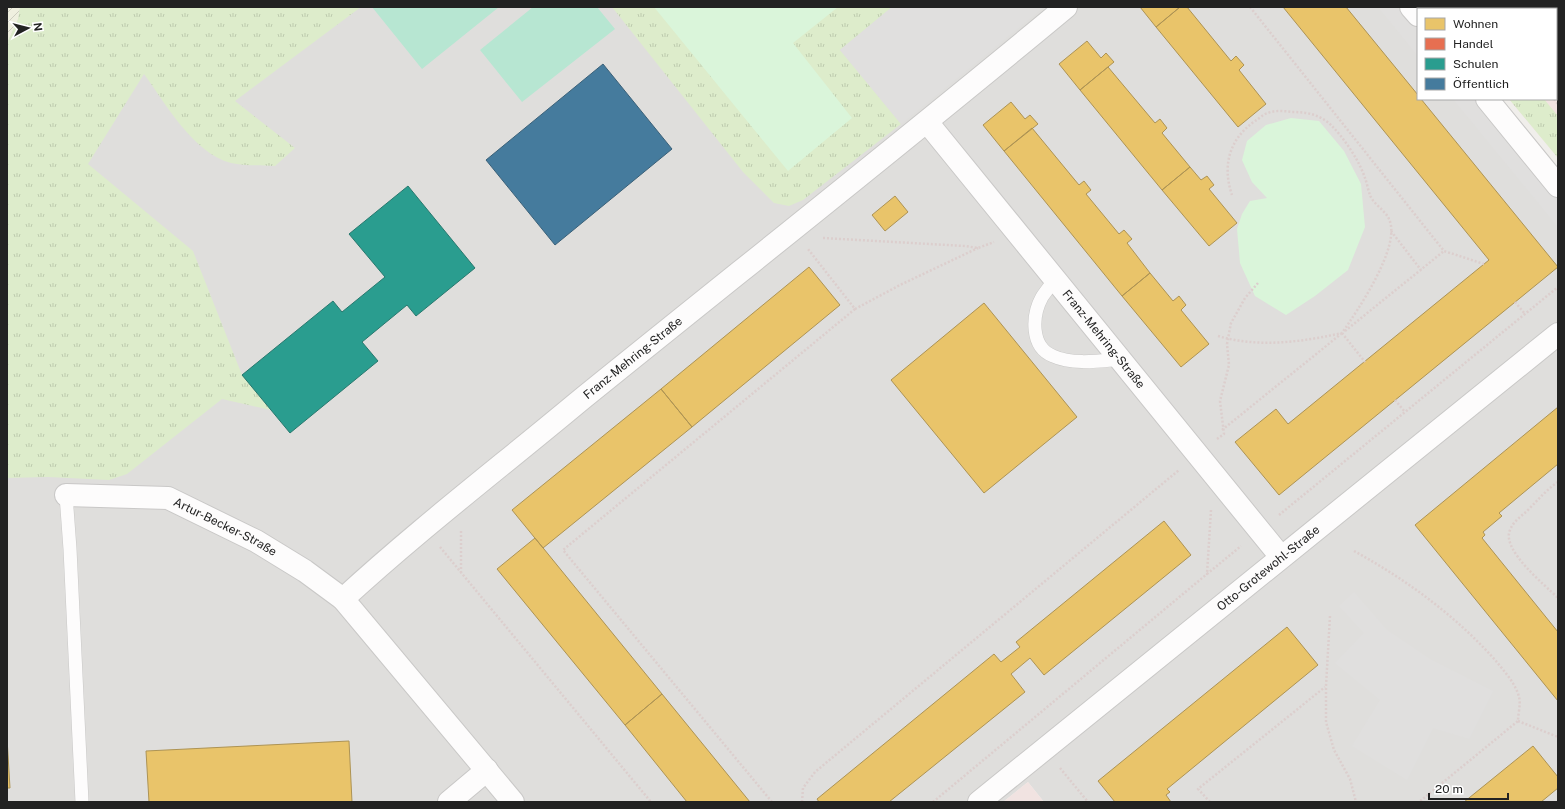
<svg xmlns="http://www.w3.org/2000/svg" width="1565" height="809" font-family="'Public Sans',sans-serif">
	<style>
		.residential { fill: #dfdedc }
		.commercial { fill: #f1e3e1 }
		.farmland { fill: url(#farmland-furrows) }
		.grass { fill: url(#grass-tufts) }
		.park { fill: #daf5da }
		.pitch { fill: #b7e6d2 }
		.parking { fill: #e0dfde }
		.homes { fill: #e9c46a; stroke: #ad9354 }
		.shops { fill: #e76f51; stroke: #ac5843 }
		.schools { fill: #2a9d8f; stroke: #28786e }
		.public { fill: #457b9d; stroke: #3a6078 }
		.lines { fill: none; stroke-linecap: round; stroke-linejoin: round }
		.service-casing { stroke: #c9c8c7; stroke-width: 14 }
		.minor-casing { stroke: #c9c8c7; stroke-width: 24 }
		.path { stroke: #dccecd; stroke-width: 2.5; stroke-dasharray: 2 2; stroke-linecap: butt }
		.service { stroke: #fdfcfc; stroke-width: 13 }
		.minor { stroke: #fdfcfc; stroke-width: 22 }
		.labels { text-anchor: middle; stroke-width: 4; stroke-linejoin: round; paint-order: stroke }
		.street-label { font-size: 12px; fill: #222; stroke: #fff }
	</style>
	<defs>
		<pattern id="farmland-furrows" width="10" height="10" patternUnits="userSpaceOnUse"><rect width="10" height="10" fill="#efefdf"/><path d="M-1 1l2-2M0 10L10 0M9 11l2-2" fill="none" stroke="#cdcdbf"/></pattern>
		<pattern id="grass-tufts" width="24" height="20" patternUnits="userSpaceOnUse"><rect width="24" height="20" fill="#ddeccb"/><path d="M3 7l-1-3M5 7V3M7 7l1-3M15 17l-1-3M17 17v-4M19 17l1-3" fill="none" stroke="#bdcaae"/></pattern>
	</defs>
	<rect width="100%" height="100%" fill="#f0eeeb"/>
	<!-- residential -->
	<path class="residential" d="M20 7H1401L1418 28V99H1476L1558 199V802H1044L1028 782 1003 802H7V43L18 19Z"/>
	<!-- commercial -->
	<path class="commercial" d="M1433 7H1558V158L1509 99H1556V9H1435Z
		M1028 782 1044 802H1003Z"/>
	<!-- farmland -->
	<path class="farmland" d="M7 7H20L18 19 7 43Z"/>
	<!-- grass -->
	<path class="grass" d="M20 7H361L235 101 295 148 275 166C261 165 244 166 231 163 193 153 166 104 144 74L88 164 193 251 242 375 271 410 222 399 127 474 109 480 48 477 7 478V43L18 19Z
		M612 7H892L840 50 901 124 803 200 789 206 774 203 743 172Z
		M1509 99H1544L1558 116V158Z"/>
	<!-- park -->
	<path class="park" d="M654 7H838L793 43 852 118 788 171Z
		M1291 118 1319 121 1344 151 1361 184 1365 227 1348 270 1315 296 1286 315 1255 296 1240 263 1237 229 1242 214 1250 201 1267 198 1252 182 1242 160 1247 141 1266 125Z"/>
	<!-- pitch -->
	<path class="pitch" d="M372 7H499L422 69Z
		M533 7H597L615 29 522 102 480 50Z"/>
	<!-- parking -->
	<path class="parking" d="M892 7H1044L901 124 840 50Z
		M1378 7H1401L1418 28V56Z
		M1453 99H1476L1558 199V227Z
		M1354 592 1387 630 1430 659 1493 691 1469 739 1433 728 1407 780 1352 746 1380 700 1335 663 1364 633 1339 606Z"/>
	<!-- homes -->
	<path class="homes" d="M1140 7H1180L1156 27Z
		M1180 7H1187L1231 61 1236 56 1244 65 1239 70 1266 104 1238 127 1156 27Z
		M1283 7H1346L1418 95V99H1421L1558 267 1279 495 1235 442 1276 409 1288 424 1489 260Z
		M1087 41 1101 58 1106 53 1114 62 1080 90 1059 64Z
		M1108 67 1155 123 1160 119 1167 128 1162 133 1190 167 1162 190 1080 90Z
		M1011 102 1025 119 1030 115 1038 124 1004 151 983 125Z
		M1032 128 1079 185 1084 181 1091 190 1086 194 1119 234 1124 230 1132 239 1127 243 1150 273 1122 296 1004 151Z
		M1190 167 1201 180 1207 176 1214 185 1209 189 1237 223 1209 246 1162 190Z
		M895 196 908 212 885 231 872 215Z
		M809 267 840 305 692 427 661 389Z
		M1150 273 1173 301 1179 296 1186 305 1181 310 1209 344 1181 367 1122 296Z
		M984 303 1077 417 984 493 891 380Z
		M661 389 692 427 543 548 512 510Z
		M1558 407V464L1499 513 1502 516 1483 532 1485 535 1482 538 1558 632V701L1415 525Z
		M1164 521 1191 555 1044 675 1030 658 1011 674 1025 692 889 802H819L817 799 994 654 1001 662 1020 647 1016 642Z
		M535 538 662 694 625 725 497 569Z
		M1287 627 1318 665 1167 789 1170 792 1166 795 1171 802H1115L1098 781Z
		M662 694 750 802H687L625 725Z
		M7 738 10 788H7Z
		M349 741 352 802H149L146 751Z
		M1533 746 1558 777V788L1541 802H1464Z"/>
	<!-- shops -->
	<path class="shops" d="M1516 7H1558V59L1556 56V9H1518Z"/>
	<!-- schools -->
	<path class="schools" d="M408 186 475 268 416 316 407 305 362 342 378 361 290 433 242 375 333 301 342 312 385 277 349 234Z"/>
	<!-- public -->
	<path class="public" d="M603 64 672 149 555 245 486 160Z"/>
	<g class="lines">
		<defs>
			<path id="service" d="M1055 279C1051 285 1046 291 1042 297 1032 315 1030 347 1053 356 1072 365 1099 361 1120 359
				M66 495 70 549 82 802"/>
			<g id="minor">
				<path d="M1411 7 1418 15"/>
				<path d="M1487 99 1558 186"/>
				<path id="s1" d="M927 122 1281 557"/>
				<path id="s2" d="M66 495 168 498 256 541 305 571 343 599 513 802"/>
				<path id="s3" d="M343 599C418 530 499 468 577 403 740 271 905 141 1066 7"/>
				<path d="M449 802 487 770"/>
				<path id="s4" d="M979 802 1558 334"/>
			</g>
		</defs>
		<!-- service casing -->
		<use href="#service" class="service-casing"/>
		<!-- minor casing -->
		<use href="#minor" class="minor-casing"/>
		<!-- path -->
		<path class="path" d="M1250 7 1444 251 1484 264
			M1479 7 1481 9
			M1554 99 1558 104
			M1391 231 1421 270
			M823 238 965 246 978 248 994 242
			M1515 302 1525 314
			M855 309 900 285 978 248
			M1345 331 1444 251
			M1342 333 1365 362
			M1218 336C1258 348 1302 342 1342 333 1357 311 1402 246 1389 219 1385 210 1373 204 1370 195 1368 190 1367 183 1365 178 1359 160 1344 138 1331 125 1319 114 1306 112 1292 112 1284 111 1275 110 1268 113 1263 114 1259 119 1255 121 1229 139 1222 166 1232 195
			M1395 400 1405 412
			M1222 430 1341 334
			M1217 439 1224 434 1220 401 1229 365 1227 344 1231 323 1245 298 1258 283
			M1558 482C1546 490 1537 501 1526 512 1520 517 1513 522 1510 530 1501 550 1545 585 1558 598
			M1211 510 1207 574 1241 546
			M1279 515 1558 287
			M461 531V572
			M440 547 651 802
			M1354 551C1407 580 1456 616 1496 661 1504 671 1516 684 1519 697 1521 704 1518 714 1518 721L1419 802
			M1330 616 1326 686V722L1334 750 1350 779 1356 802
			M1518 721 1558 737
			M1060 768 1088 802
			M772 802 563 550 855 309 808 249
			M802 802 803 788 815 772 1179 470
			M933 802 1207 574
			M1210 802 1198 789 1325 687"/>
		<!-- service -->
		<use href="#service" class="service"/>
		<!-- minor -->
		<use href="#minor" class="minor"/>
	</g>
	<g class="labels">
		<!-- street labels -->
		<g class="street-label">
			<text dy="4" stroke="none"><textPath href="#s1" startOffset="280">Franz-Mehring-Straße</textPath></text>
			<text dy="4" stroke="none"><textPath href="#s3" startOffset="377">Franz-Mehring-Straße</textPath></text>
			<text dy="4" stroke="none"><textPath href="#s2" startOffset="166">Artur-Becker-Straße</textPath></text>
			<text dy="4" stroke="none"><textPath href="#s4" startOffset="372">Otto-Grotewohl-Straße</textPath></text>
		</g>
	</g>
	<!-- border -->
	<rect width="1565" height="809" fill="none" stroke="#222222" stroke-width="16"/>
	<!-- legend -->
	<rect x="1417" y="8" width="140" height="92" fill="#ffffff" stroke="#a7a7a7"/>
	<rect x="1425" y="18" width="20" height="12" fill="#e9c46a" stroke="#a7a7a7"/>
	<text x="1453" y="28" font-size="12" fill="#222222">Wohnen</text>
	<rect x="1425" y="38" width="20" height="12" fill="#e76f51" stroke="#a7a7a7"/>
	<text x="1453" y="48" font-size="12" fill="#222222">Handel</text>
	<rect x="1425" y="58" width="20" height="12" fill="#2a9d8f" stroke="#a7a7a7"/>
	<text x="1453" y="68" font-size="12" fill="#222222">Schulen</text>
	<rect x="1425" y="78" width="20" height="12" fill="#457b9d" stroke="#a7a7a7"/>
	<text x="1453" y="88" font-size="12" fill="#222222">Öffentlich</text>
	<!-- north arrow -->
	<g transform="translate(28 28) rotate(83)" stroke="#ffffff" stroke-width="3" paint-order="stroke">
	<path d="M0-3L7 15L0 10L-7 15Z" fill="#222222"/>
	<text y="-6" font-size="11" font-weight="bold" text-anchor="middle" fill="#222222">N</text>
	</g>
	<!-- scale -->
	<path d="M1429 793v6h79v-6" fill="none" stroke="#222222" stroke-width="2"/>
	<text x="1435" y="793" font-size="12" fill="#222222" stroke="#ffffff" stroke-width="3" paint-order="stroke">20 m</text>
</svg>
